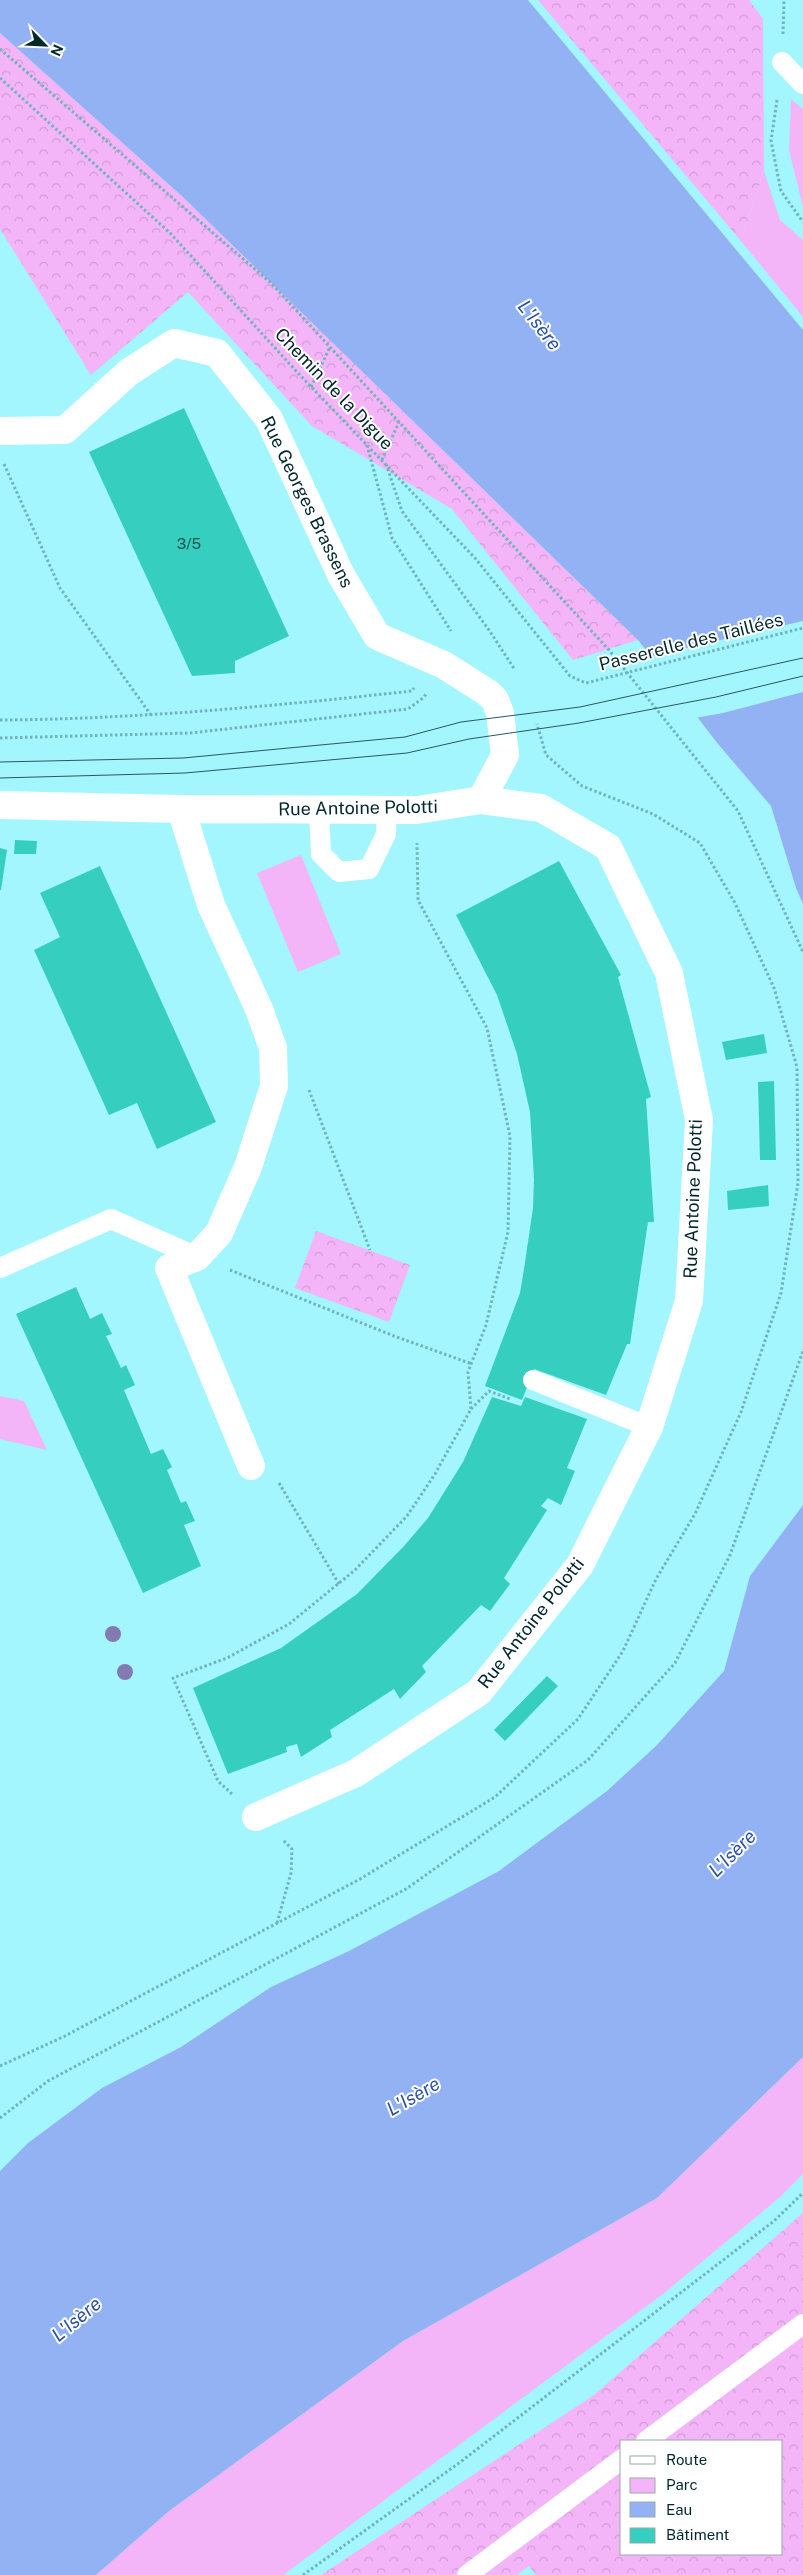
<svg xmlns="http://www.w3.org/2000/svg" width="803" height="2575" font-family="'Public Sans',sans-serif">
	<style>
		.green { fill: #f4b5f8 }
		.forest { fill: url(#forest-crowns); fill-rule: evenodd }
		.water { fill: #93b2f3 }
		.pier { fill: #a3f6fe }
		.building { fill: #36cebe }
		.lines { fill: none; stroke-linecap: round; stroke-linejoin: round }
		.path { stroke: #70b4bb; stroke-width: 3; stroke-dasharray: 2.5 2.5; stroke-linecap: butt }
		.service { stroke: #fff; stroke-width: 20 }
		.minor { stroke: #fff; stroke-width: 28 }
		.tram { stroke: #29595e; stroke-width: 1 }
		.tree { fill: #837bb0 }
		.labels { text-anchor: middle; stroke-width: 4; stroke-linejoin: round; paint-order: stroke }
		.number-label { font-size: 15px; fill: #105250 }
		.street-label { font-size: 18px; fill: #03282c; stroke: #fff }
		.water-label { font-size: 19px; font-style: italic; fill: #2a50ac; stroke: #fff }
	</style>
	<defs>
		<pattern id="forest-crowns" width="20" height="18" patternUnits="userSpaceOnUse" patternTransform="scale(1.25)"><rect width="20" height="18" fill="#f4b5f8"/><path d="M2 6a3 3 0 1 1 6 0M12 15a3 3 0 1 1 6 0" fill="none" stroke="#d09cd5"/></pattern>
	</defs>
	<rect width="100%" height="100%" fill="#a3f6fe"/>
	<!-- green -->
	<path class="green" d="M791 99 803 109V207L789 150Z
		M764 171 780 220 803 240V317L741 241Z
		M301 855 341 954 298 972 257 873Z
		M0 1396 24 1401 47 1450 0 1439Z
		M803 2057V2174L779 2198 663 2294 283 2575H96L169 2511 403 2341 657 2198Z"/>
	<!-- forest -->
	<path class="forest" d="M538 0H749L763 19 764 171 741 241Z
		M0 33 184 198 638 640 573 660 452 509 312 426 188 292 91 375 0 229Z
		M316 1231 410 1265 389 1322 295 1288Z
		M803 2213V2575H536L529 2566 517 2575H321L594 2395ZM622 2441H782V2554H622Z"/>
	<!-- water -->
	<path class="water" d="M0 0H528L803 330V904L796 888 771 806 718 744 638 640 184 198 0 33Z
		M803 1505V2057L657 2198 403 2341 169 2511 96 2575H0V2171L28 2143 102 2088 181 2047 271 1987 349 1951 499 1871 607 1791 657 1745 724 1671 750 1576Z"/>
	<!-- pier -->
	<path class="pier" d="M803 621V692L723 713 695 718 648 657Z"/>
	<!-- building -->
	<path class="building" d="M184 408 289 636 235 661V673L192 676 89 452Z
		M15 840 37 841 36 854H14Z
		M0 848 7 850 1 890H0Z
		M559 861 621 975 618 977 651 1097 646 1099 654 1222H648L630 1344H627L606 1395 534 1369 522 1400 485 1386 520 1293 524 1269 533 1208 534 1179 530 1112 517 1054 497 995 456 915Z
		M100 866 216 1122 157 1149 137 1103 109 1115 34 950 60 937 40 893Z
		M764 1034 767 1053 726 1060 722 1042Z
		M774 1081 776 1160H760L758 1082Z
		M768 1185 769 1206 728 1210 727 1191Z
		M76 1287 90 1319 102 1313 112 1334 106 1336 121 1368 126 1365 135 1385 124 1390 151 1454 163 1449 172 1467 167 1470 181 1503 186 1501 195 1521 184 1525 201 1566 143 1593 16 1314Z
		M492 1397 521 1406 525 1397 587 1419 567 1468 575 1471 561 1505 548 1498 541 1506 547 1510 504 1578 510 1584 490 1611 481 1605 422 1666 426 1672 400 1699 394 1689 330 1730 332 1737 301 1757 297 1744 286 1747 287 1752 228 1774 193 1688 281 1648 357 1594 404 1546 428 1518 463 1462Z
		M547 1676 558 1686 505 1741 494 1730Z"/>
	<g class="lines">
		<!-- path -->
		<path class="path" d="M783 34 784 0
			M0 49 271 283 609 650 738 811 803 952
			M0 78 170 233 297 372 475 558 570 676 586 683 803 628
			M777 100 771 141 781 191 803 222
			M311 387 330 347
			M367 445 392 538 451 631
			M382 460 399 422
			M4 464 60 588 151 715
			M386 464 402 511 489 630 515 670
			M0 720C138 719 274 706 412 691L414 688
			M0 738 190 733 408 709 423 698 427 693
			M309 1090 370 1250
			M230 1270 394 1336 472 1364
			M471 1409 489 1391 510 1399
			M279 1483 339 1584
			M232 1794 218 1781 173 1678 227 1658 289 1624 355 1570 407 1516 435 1474 471 1409 468 1372 486 1325 508 1232 510 1136 487 1028 418 900 417 843
			M277 1923 291 1873 292 1849 283 1840
			M0 2066 65 2036 360 1879 495 1797 578 1719 623 1651 656 1579 695 1514 741 1412 781 1293 798 1183 797 1067 774 988 735 903 700 843 653 814 582 786 546 755 537 724
			M0 2118 48 2081 406 1889 588 1760 675 1663 730 1555 803 1351
			M303 2575 459 2463 774 2221 803 2193"/>
		<!-- service -->
		<path class="service" d="M782 62 803 84
			M319 810 321 854 339 872 369 869 386 834 387 810
			M0 1268 111 1219 197 1257
			M533 1380 649 1427
			M646 2441 803 2324
			M467 2575 622 2459"/>
		<!-- minor -->
		<path class="minor" d="M0 431 65 430 129 372 174 343 217 353 269 419 341 575 377 636 444 665 488 693 495 700 500 713 505 755 481 800
			M0 805 181 809 417 810 481 800 541 808 608 847 669 973 699 1120 689 1301 649 1427 580 1565 479 1692 356 1773 256 1817
			M181 809 211 905 259 1009 273 1048 274 1086 248 1167 219 1233 197 1257 169 1268 251 1466"/>
		<!-- tram -->
		<path class="tram" d="M0 762 183 758 405 737 461 722 580 707 803 658
			M0 778 185 773 407 753 469 739 579 723 716 697 803 676"/>
	</g>
	<!-- trees -->
	<g class="tree">
		<circle cx="113" cy="1634" r="8"/>
		<circle cx="125" cy="1672" r="8"/>
	</g>
	<g class="labels">
		<!-- number labels -->
		<g class="number-label">
			<text x="189" y="549">3/5</text>
		</g>
		<!-- street labels -->
		<g class="street-label">
			<text transform="translate(334 389) rotate(46)" y="6">Chemin de la Digue</text>
			<text transform="translate(307 502) rotate(64)" y="6">Rue Georges Brassens</text>
			<text transform="translate(691 642) rotate(-14)" y="6">Passerelle des Taillées</text>
			<text transform="translate(358 808) rotate(-1)" y="6">Rue Antoine Polotti</text>
			<text transform="translate(693 1199) rotate(-88)" y="6">Rue Antoine Polotti</text>
			<text transform="translate(531 1623) rotate(-52)" y="6">Rue Antoine Polotti</text>
		</g>
		<!-- water labels -->
		<g class="water-label">
			<text transform="translate(540 325) rotate(52)" y="7">L'Isère</text>
			<text transform="translate(732 1853) rotate(-45)" y="7">L'Isère</text>
			<text transform="translate(413 2096) rotate(-30)" y="7">L'Isère</text>
			<text transform="translate(76 2319) rotate(-40)" y="7">L'Isère</text>
		</g>
	</g>
	<!-- legend -->
	<rect x="620" y="2440" width="162" height="115" fill="#ffffff" stroke="#9aa9ab"/>
	<rect x="630" y="2456" width="25" height="8" fill="#ffffff" stroke="#9aa9ab"/>
	<text x="666" y="2465" font-size="15" fill="#03282c">Route</text>
	<rect x="630" y="2478" width="25" height="15" fill="#f4b5f8" stroke="#9aa9ab"/>
	<text x="666" y="2490" font-size="15" fill="#03282c">Parc</text>
	<rect x="630" y="2502" width="25" height="15" fill="#93b2f3" stroke="#9aa9ab"/>
	<text x="666" y="2515" font-size="15" fill="#03282c">Eau</text>
	<rect x="630" y="2528" width="25" height="15" fill="#36cebe" stroke="#9aa9ab"/>
	<text x="666" y="2540" font-size="15" fill="#03282c">Bâtiment</text>
	<!-- north arrow -->
	<g transform="translate(45 45) rotate(114)" stroke="#ffffff" stroke-width="4" paint-order="stroke">
	<path d="M0-4L9 19L0 12L-9 19Z" fill="#03282c"/>
	<text y="-8" font-size="14" font-weight="bold" text-anchor="middle" fill="#03282c">N</text>
	</g>
</svg>
